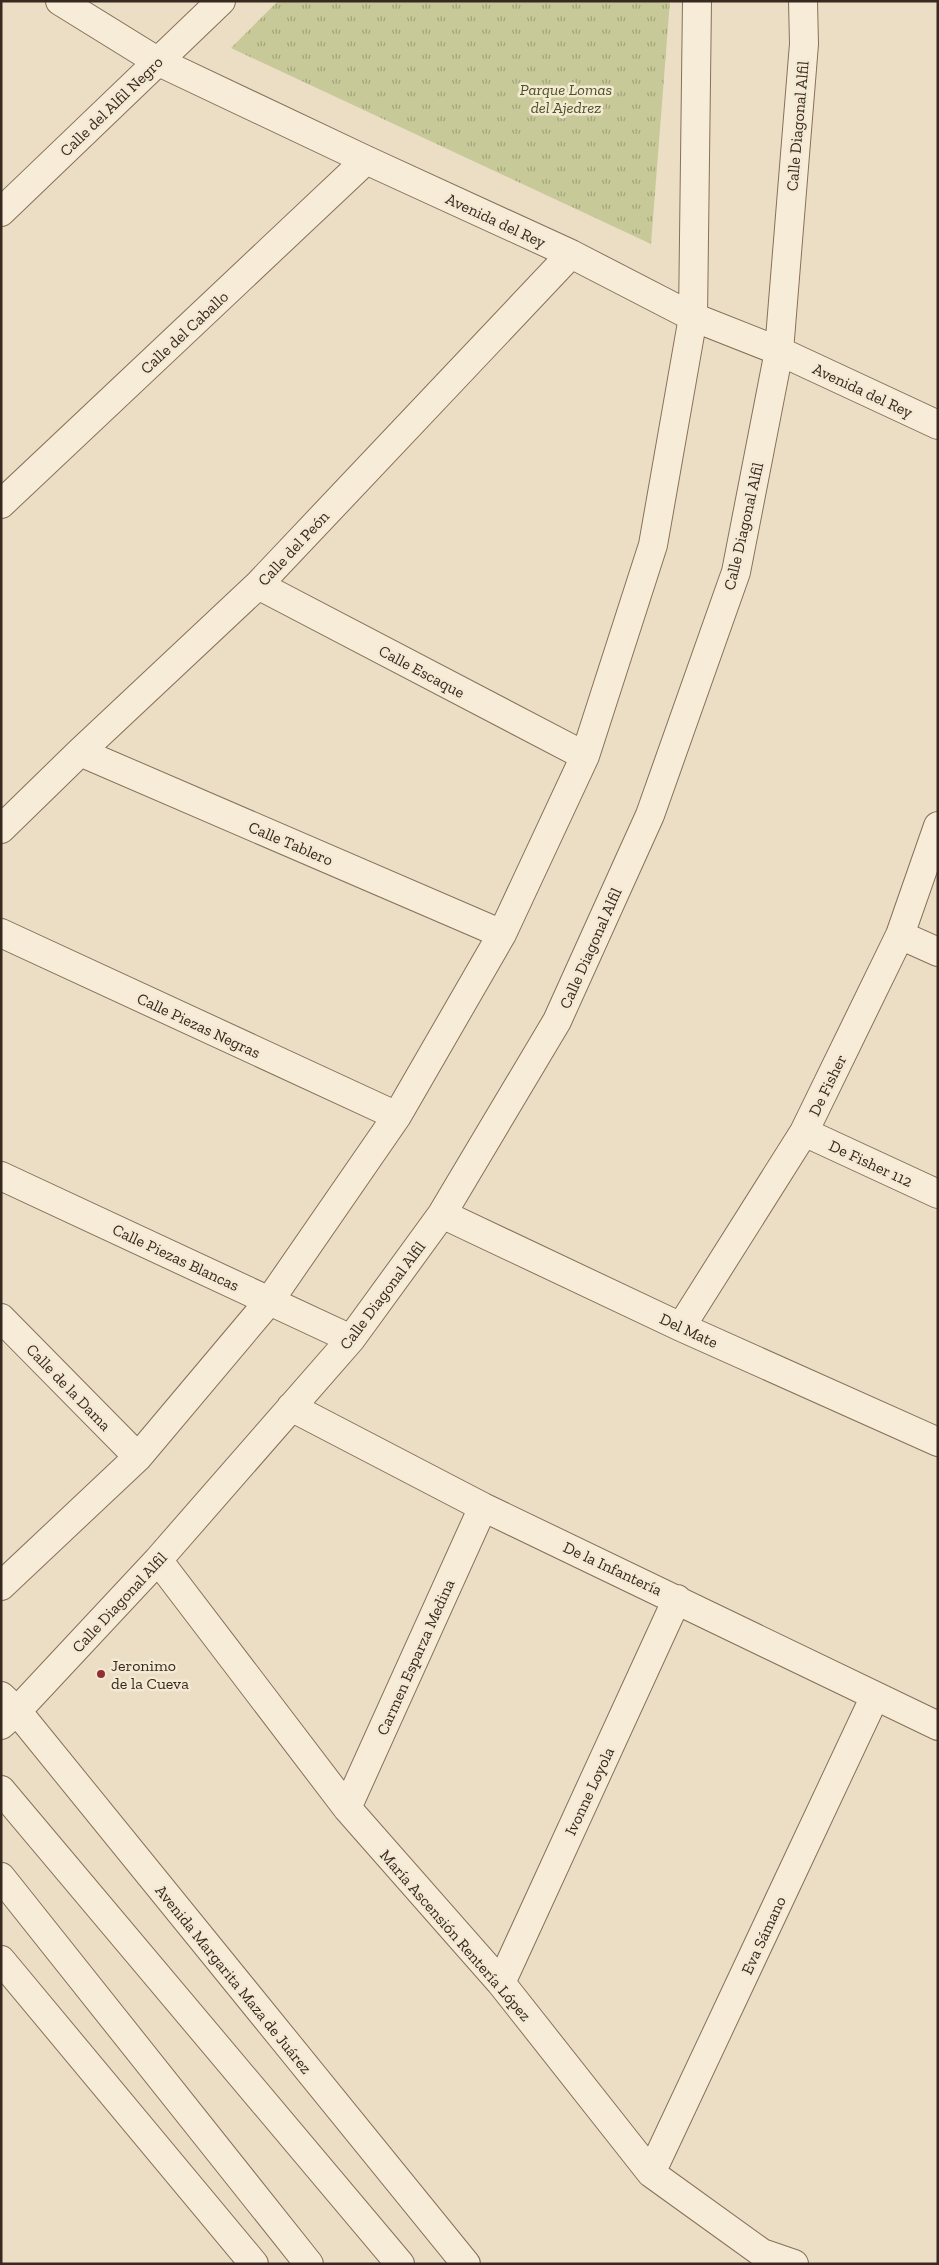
<svg xmlns="http://www.w3.org/2000/svg" width="939" height="2265" font-family="'Zilla Slab',serif">
	<style>
		.grass { fill: url(#grass-tufts) }
		.lines { fill: none; stroke-linecap: round; stroke-linejoin: round }
		.minor-casing { stroke: #86705b; stroke-width: 30 }
		.minor { stroke: #f7ecd7; stroke-width: 28 }
		.poi-dot { fill: #932e35; stroke: #f4e9d3; stroke-width: 2 }
		.labels { text-anchor: middle; stroke-width: 5; stroke-linejoin: round; paint-order: stroke }
		.park-label { font-size: 16px; font-style: italic; fill: #4a5226; stroke: #f4e9d3 }
		.street-label { font-size: 16px; fill: #37291f; stroke: #f4e9d3 }
		.poi-label { font-size: 16px; fill: #37291f; stroke: #f4e9d3; text-anchor: start }
	</style>
	<defs>
		<pattern id="grass-tufts" width="24" height="20" patternUnits="userSpaceOnUse" patternTransform="scale(1.25)"><rect width="24" height="20" fill="#c7ca98"/><path d="M3 7l-1-3M5 7V3M7 7l1-3M15 17l-1-3M17 17v-4M19 17l1-3" fill="none" stroke="#a2a47b"/></pattern>
	</defs>
	<rect width="100%" height="100%" fill="#ecdec4"/>
	<!-- grass -->
	<path class="grass" d="M278 1H670L651 244 231 48Z"/>
	<g class="lines">
		<defs>
			<path id="minor" d="M60 1 157 61 366 160 571 254 693 317 779 351 938 425
				M1 212 221 1
				M1 504 366 160
				M258 585 585 756
				M80 752 502 934
				M1 829 80 752 258 585 571 254
				M1 933 397 1116
				M900 935 938 952
				M804 1132 938 1194
				M1 1176 351 1339
				M442 1214 681 1327 938 1442
				M1 1318 138 1457
				M681 1327 804 1132 900 935 938 826
				M291 1407 483 1507 938 1726
				M158 1560 347 1808 501 1983 651 2173 762 2253 794 2264
				M1 1586 138 1457 270 1300 397 1116 502 934 585 756 653 545 693 317 697 1
				M1 1696 17 1711 466 2264
				M1 1725 17 1711 158 1560 351 1339 442 1214 557 1021 650 815 736 572 779 351 804 44 803 1
				M1 1790 400 2264
				M347 1808 483 1507
				M1 1877 309 2264
				M1 1960 254 2264
				M501 1983 677 1599
				M651 2173 875 1696"/>
		</defs>
		<!-- minor casing -->
		<use href="#minor" class="minor-casing"/>
		<!-- minor -->
		<use href="#minor" class="minor"/>
	</g>
	<!-- markers -->
	<circle class="poi-dot" cx="101" cy="1674" r="5"/>
	<g class="labels">
		<!-- park labels -->
		<g class="park-label">
			<text x="566" y="95">Parque Lomas<tspan x="566" dy="18">del Ajedrez</tspan></text>
		</g>
		<!-- street labels -->
		<g class="street-label">
			<text transform="translate(111 106) rotate(-44)" y="6">Calle del Alfil Negro</text>
			<text transform="translate(797 126) rotate(-85)" y="6">Calle Diagonal Alfil</text>
			<text transform="translate(496 220) rotate(25)" y="6">Avenida del Rey</text>
			<text transform="translate(184 332) rotate(-43)" y="6">Calle del Caballo</text>
			<text transform="translate(863 390) rotate(25)" y="6">Avenida del Rey</text>
			<text transform="translate(743 526) rotate(-77)" y="6">Calle Diagonal Alfil</text>
			<text transform="translate(293 548) rotate(-47)" y="6">Calle del Peón</text>
			<text transform="translate(422 671) rotate(28)" y="6">Calle Escaque</text>
			<text transform="translate(291 843) rotate(23)" y="6">Calle Tablero</text>
			<text transform="translate(590 948) rotate(-66)" y="6">Calle Diagonal Alfil</text>
			<text transform="translate(199 1025) rotate(25)" y="6">Calle Piezas Negras</text>
			<text transform="translate(827 1085) rotate(-64)" y="6">De Fisher</text>
			<text transform="translate(871 1163) rotate(25)" y="6">De Fisher 112</text>
			<text transform="translate(176 1257) rotate(25)" y="6">Calle Piezas Blancas</text>
			<text transform="translate(382 1295) rotate(-53)" y="6">Calle Diagonal Alfil</text>
			<text transform="translate(689 1330) rotate(25)" y="6">Del Mate</text>
			<text transform="translate(69 1387) rotate(46)" y="6">Calle de la Dama</text>
			<text transform="translate(613 1568) rotate(25)" y="6">De la Infantería</text>
			<text transform="translate(119 1602) rotate(-47)" y="6">Calle Diagonal Alfil</text>
			<text transform="translate(415 1657) rotate(-66)" y="6">Carmen Esparza Medina</text>
			<text transform="translate(589 1791) rotate(-65)" y="6">Ivonne Loyola</text>
			<text transform="translate(456 1935) rotate(49)" y="6">María Ascensión Rentería López</text>
			<text transform="translate(763 1935) rotate(-65)" y="6">Eva Sámano</text>
			<text transform="translate(234 1979) rotate(51)" y="6">Avenida Margarita Maza de Juárez</text>
		</g>
		<!-- poi labels -->
		<g class="poi-label">
			<text x="111" y="1671">Jeronimo<tspan x="111" dy="18">de la Cueva</tspan></text>
		</g>
	</g>
	<!-- border -->
	<rect width="939" height="2265" fill="none" stroke="#37291f" stroke-width="5"/>
</svg>
